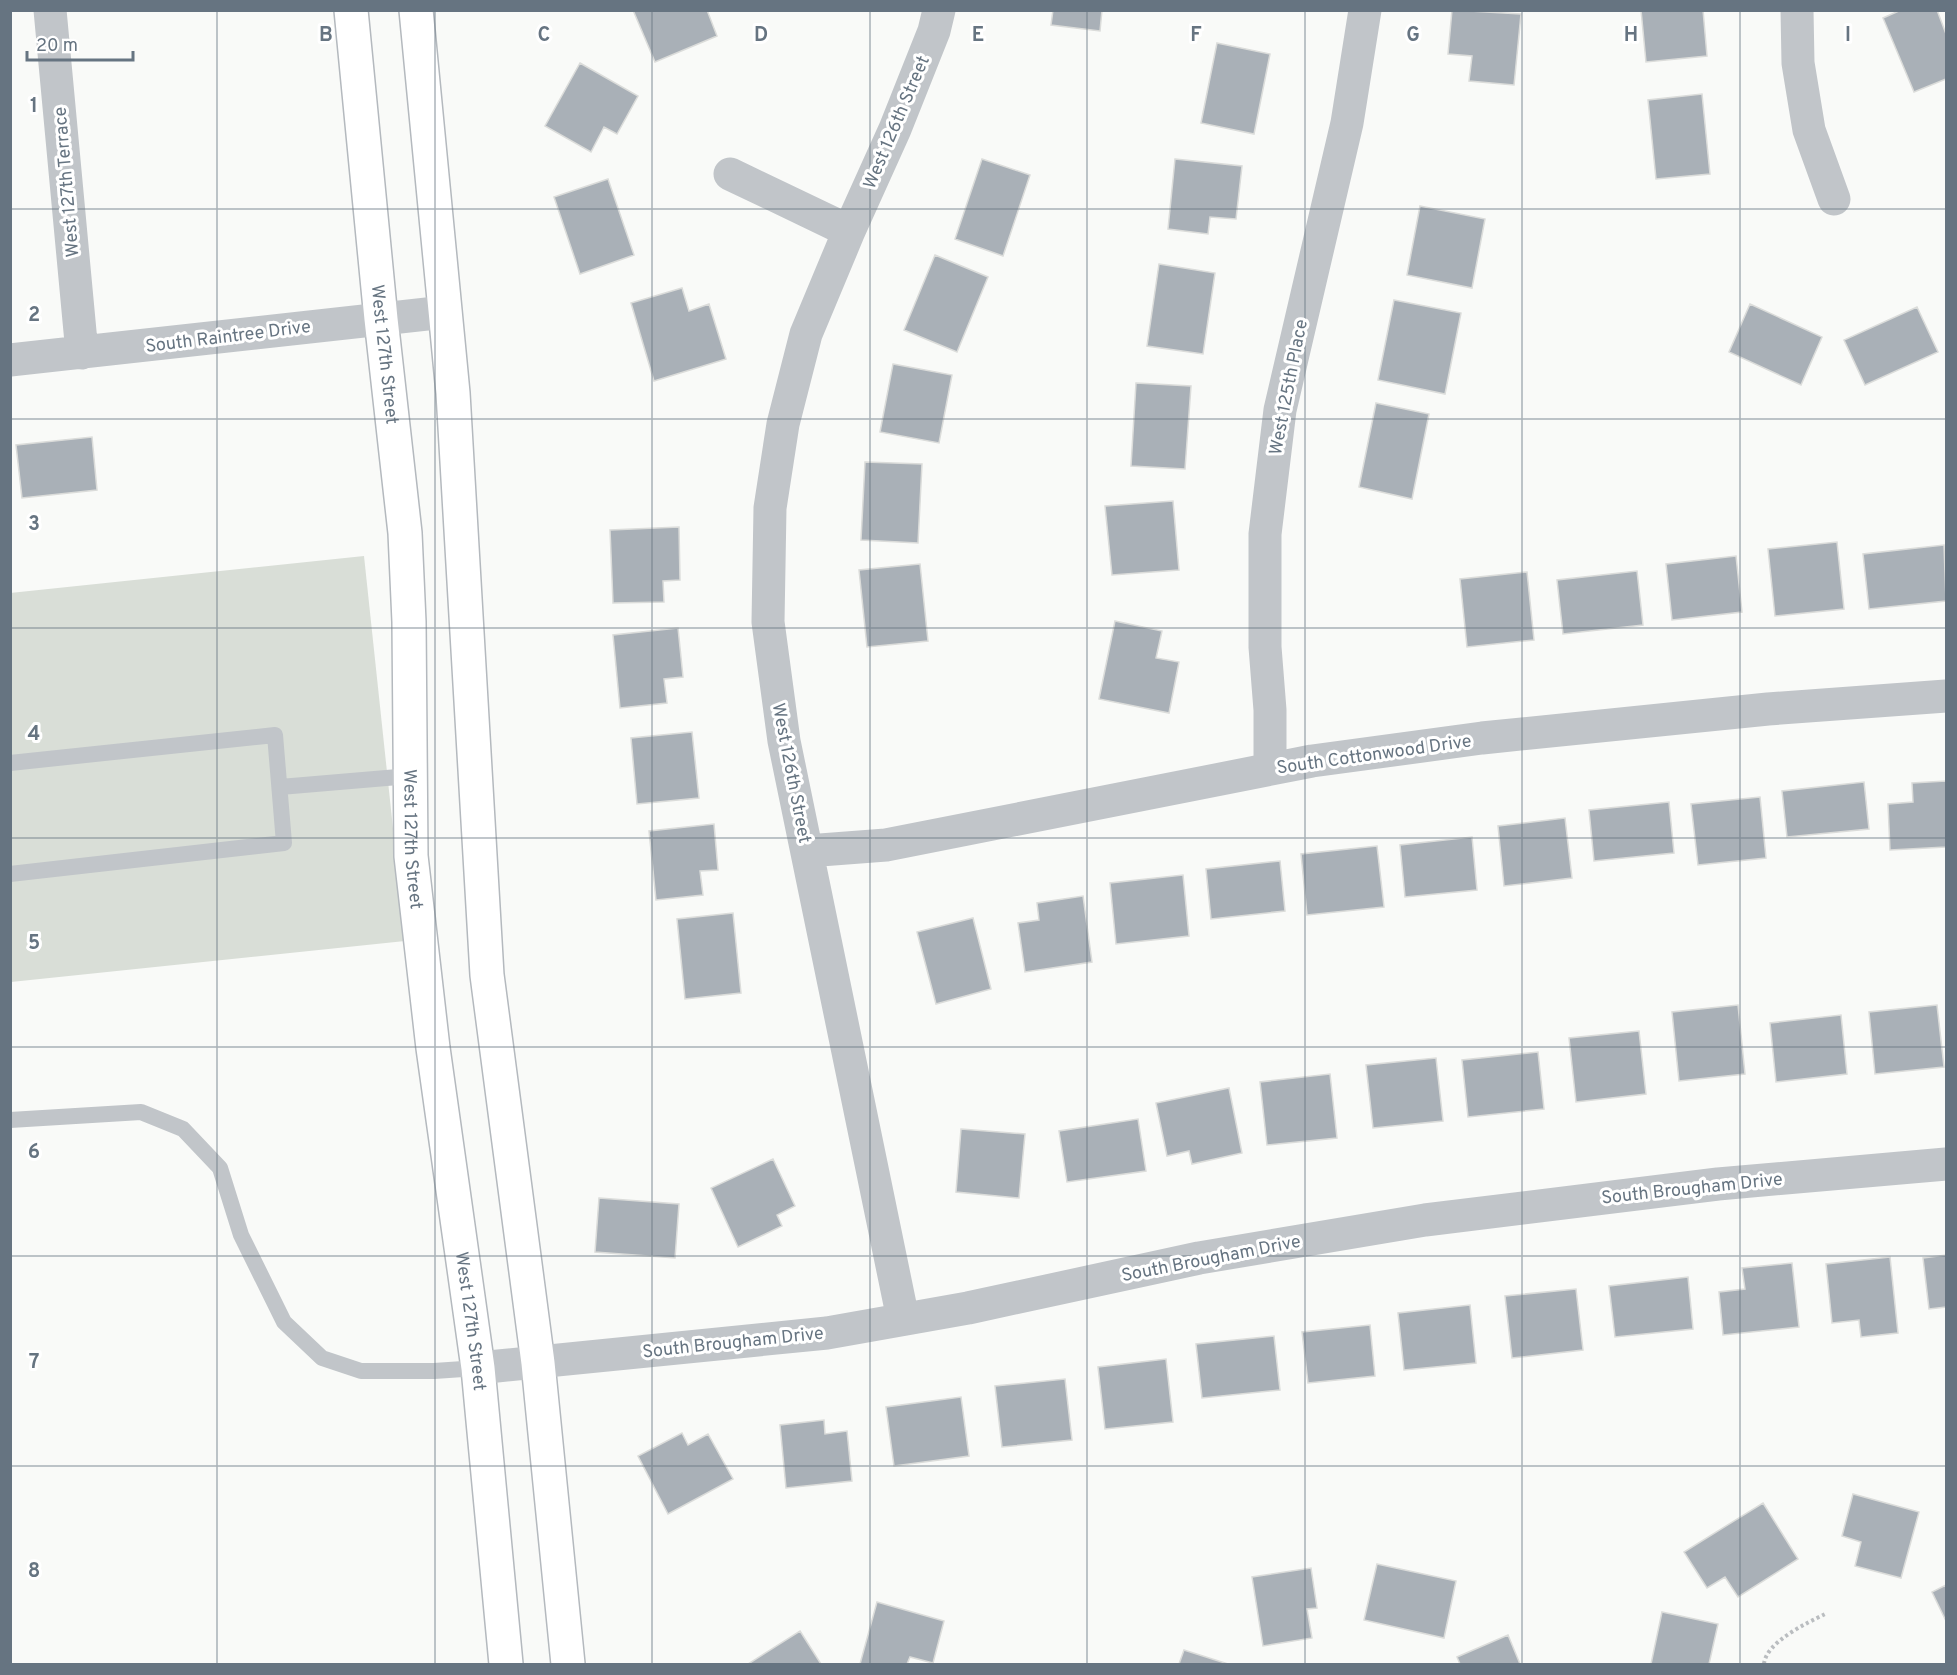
<svg xmlns="http://www.w3.org/2000/svg" width="1957" height="1675" font-family="Overpass,sans-serif">
	<style>
		.green { fill: #d9ded7 }
		.building { fill: #a9b0b7; stroke: #dbdcda; stroke-width: 1.5 }
		.lines { fill: none; stroke-linecap: round; stroke-linejoin: round }
		.secondary-casing { stroke: #b4b9be; stroke-width: 36 }
		.path { stroke: #babdc0; stroke-width: 4; stroke-dasharray: 3 3; stroke-linecap: butt }
		.lane { stroke: #c1c5c9; stroke-width: 16 }
		.street { stroke: #c1c5c9; stroke-width: 33 }
		.secondary { stroke: #fff; stroke-width: 33 }
		.grid { fill: none; stroke: #667481; stroke-width: 1.5; stroke-opacity: 0.55 }
		.labels { text-anchor: middle; stroke-width: 6; stroke-linejoin: round; paint-order: stroke }
		.street-label { font-size: 18px; fill: #667481; stroke: #fff }
		.grid-label { font-size: 20px; text-anchor: middle; font-weight: bold; fill: #667481; stroke: #fff; stroke-width: 6; stroke-linejoin: round; paint-order: stroke }
	</style>
	<rect width="100%" height="100%" fill="#f9faf8"/>
	<!-- green -->
	<path class="green" d="M364 556 405 941 11 982 10 593Z"/>
	<!-- building -->
	<path class="building" d="M633 10H707L717 36 655 62Z
		M1053 10H1102L1100 31 1051 25Z
		M1452 10 1521 14 1514 85 1469 81 1472 56 1448 54Z
		M1641 10H1703L1707 56 1646 62Z
		M1901 10H1937L1946 34V79L1914 92 1883 18Z
		M1217 43 1270 54 1254 134 1201 123Z
		M580 63 638 96 617 134 604 127 591 152 545 126Z
		M1702 94 1710 174 1656 179 1648 100Z
		M982 159 1030 175 1003 256 955 239Z
		M1175 159 1242 166 1236 219 1210 217 1208 234 1168 229Z
		M608 179 634 255 580 274 554 197Z
		M1420 206 1485 219 1472 288 1407 275Z
		M935 255 988 277 957 352 904 330Z
		M1159 264 1215 273 1203 354 1147 346Z
		M682 288 689 311 709 304 726 359 654 381 631 303Z
		M1394 300 1461 313 1445 394 1378 380Z
		M1750 304 1822 337 1801 385 1729 352Z
		M1917 307 1938 352 1865 385 1844 340Z
		M893 364 952 375 939 443 880 432Z
		M1136 383 1191 386 1185 469 1131 466Z
		M1376 403 1429 414 1412 499 1359 487Z
		M92 437 97 490 22 498 16 445Z
		M865 462 922 464 918 543 861 540Z
		M1173 501 1179 570 1112 575 1105 506Z
		M679 527 680 580 663 581 664 602 613 603 610 530Z
		M1837 542 1844 609 1775 616 1768 549Z
		M1944 545 1946 601 1869 609 1863 554Z
		M1736 556 1742 612 1672 620 1666 564Z
		M920 564 928 641 867 647 859 570Z
		M1637 571 1643 625 1563 634 1557 580Z
		M1527 572 1534 640 1467 647 1460 579Z
		M1115 621 1162 631 1156 658 1179 662 1169 713 1099 699Z
		M678 628 683 677 664 679 667 703 620 708 613 635Z
		M692 732 699 798 637 804 631 738Z
		M1946 781V847L1890 850 1888 804 1913 802 1912 783Z
		M1864 782 1869 829 1787 837 1782 791Z
		M1760 797 1766 858 1698 865 1691 804Z
		M1669 802 1674 853 1594 861 1589 810Z
		M1565 818 1572 878 1504 886 1498 826Z
		M714 824 718 870 700 871 703 895 656 900 649 831Z
		M1472 837 1477 890 1405 897 1400 845Z
		M1377 846 1384 907 1307 915 1301 854Z
		M1280 861 1285 911 1211 919 1206 869Z
		M1183 875 1189 936 1116 944 1110 883Z
		M1083 896 1092 962 1025 972 1018 923 1039 920 1037 903Z
		M733 913 741 993 685 999 677 919Z
		M973 918 991 989 936 1004 917 932Z
		M1738 1005 1745 1074 1679 1081 1672 1012Z
		M1937 1005 1944 1067 1875 1074 1869 1012Z
		M1841 1015 1847 1074 1776 1082 1770 1023Z
		M1639 1031 1646 1094 1576 1102 1569 1038Z
		M1538 1052 1544 1109 1468 1117 1462 1060Z
		M1436 1058 1443 1121 1373 1128 1366 1065Z
		M1330 1074 1337 1138 1267 1145 1260 1082Z
		M1229 1088 1242 1153 1192 1164 1189 1151 1167 1156 1156 1103Z
		M1138 1119 1146 1171 1067 1182 1059 1131Z
		M961 1129 1025 1134 1019 1198 956 1192Z
		M773 1159 795 1206 777 1215 782 1226 738 1247 711 1188Z
		M599 1198 679 1204 675 1258 595 1252Z
		M1946 1255V1307L1929 1309 1923 1258Z
		M1890 1257 1898 1333 1861 1337 1859 1320 1832 1323 1826 1264Z
		M1792 1263 1799 1327 1723 1335 1719 1292 1745 1289 1742 1268Z
		M1688 1277 1693 1329 1615 1337 1609 1286Z
		M1576 1289 1583 1350 1512 1358 1505 1296Z
		M1470 1305 1476 1363 1404 1370 1398 1313Z
		M1370 1325 1375 1376 1308 1383 1302 1332Z
		M1274 1336 1280 1390 1202 1398 1196 1344Z
		M1166 1359 1173 1422 1105 1429 1098 1367Z
		M1065 1379 1072 1440 1002 1447 995 1386Z
		M961 1397 969 1456 894 1466 886 1407Z
		M824 1420 825 1434 847 1431 852 1481 786 1488 780 1425Z
		M682 1433 688 1445 708 1434 733 1479 668 1514 638 1456Z
		M1853 1494 1919 1512 1901 1578 1855 1566 1861 1542 1842 1536Z
		M1763 1503 1798 1559 1738 1597 1725 1577 1707 1588 1684 1552Z
		M1377 1564 1456 1581 1444 1638 1364 1620Z
		M1311 1568 1317 1608 1307 1609 1312 1638 1263 1646 1252 1577Z
		M1946 1585V1621L1932 1592Z
		M877 1602 944 1621 933 1663 910 1657 907 1664H860Z
		M1662 1612 1718 1624 1709 1664H1651Z
		M800 1631 821 1664H748Z
		M1508 1635 1520 1664H1460L1457 1657Z
		M1184 1650 1228 1664H1179Z"/>
	<g class="lines">
		<defs>
			<g id="secondary">
				<path id="s1" d="M351 10 381 319 405 533 409 622 411 856 433 1048 478 1368 506 1664"/>
				<path d="M416 10 453 393 487 975 538 1363 568 1664"/>
			</g>
		</defs>
		<!-- secondary casing -->
		<use href="#secondary" class="secondary-casing"/>
		<!-- path -->
		<path class="path" d="M1764 1664C1766 1642 1807 1623 1825 1614"/>
		<!-- lane -->
		<path class="lane" d="M10 763 275 735 284 843 10 874
			M280 787 410 776
			M10 1120 141 1112 183 1129 220 1168 241 1235 284 1322 322 1358 361 1371H434L478 1368"/>
		<!-- street -->
		<path class="street" d="M50 10 82 353
			M1797 10 1798 63 1809 130 1834 199
			M730 174 849 231
			M10 360 445 312
			M1270 768V710L1265 647V534L1280 410 1347 123 1365 10
			M807 851 886 845 1312 761 1482 738 1768 709 1946 696
			M903 1319 784 741 768 622 770 508 783 424 806 334 849 231 895 129 934 31 939 10
			M478 1368 827 1333 968 1308 1199 1258 1425 1220 1718 1184 1946 1164"/>
		<!-- secondary -->
		<use href="#secondary" class="secondary"/>
	</g>
	<!-- grid -->
	<path class="grid" d="M217 10V1664M435 10V1664M652 10V1664M870 10V1664M1087 10V1664M1305 10V1664M1522 10V1664M1740 10V1664M10 209H1946M10 419H1946M10 628H1946M10 838H1946M10 1047H1946M10 1256H1946M10 1466H1946"/>
	<g class="labels">
		<!-- street labels -->
		<g class="street-label">
			<text transform="translate(896 122) rotate(-67)" y="6">West 126th Street</text>
			<text transform="translate(66 182) rotate(-95)" y="6">West 127th Terrace</text>
			<text transform="translate(228 336) rotate(-7)" y="6">South Raintree Drive</text>
			<text dy="6" stroke="none"><textPath href="#s1" startOffset="346">West 127th Street</textPath></text>
			<text transform="translate(1288 387) rotate(-79)" y="6">West 125th Place</text>
			<text transform="translate(1374 754) rotate(-8)" y="6">South Cottonwood Drive</text>
			<text transform="translate(792 773) rotate(79)" y="6">West 126th Street</text>
			<text dy="6" stroke="none"><textPath href="#s1" startOffset="832">West 127th Street</textPath></text>
			<text transform="translate(1692 1188) rotate(-6)" y="6">South Brougham Drive</text>
			<text transform="translate(1211 1258) rotate(-11)" y="6">South Brougham Drive</text>
			<text dy="6" stroke="none"><textPath href="#s1" startOffset="1318">West 127th Street</textPath></text>
			<text transform="translate(733 1342) rotate(-6)" y="6">South Brougham Drive</text>
		</g>
	</g>
	<g class="grid-label">
		<text x="326" y="41">B</text>
		<text x="544" y="41">C</text>
		<text x="761" y="41">D</text>
		<text x="978" y="41">E</text>
		<text x="1196" y="41">F</text>
		<text x="1413" y="41">G</text>
		<text x="1631" y="41">H</text>
		<text x="1848" y="41">I</text>
		<text x="34" y="112">1</text>
		<text x="34" y="321">2</text>
		<text x="34" y="530">3</text>
		<text x="34" y="740">4</text>
		<text x="34" y="949">5</text>
		<text x="34" y="1158">6</text>
		<text x="34" y="1368">7</text>
		<text x="34" y="1577">8</text>
	</g>
	<!-- border -->
	<rect width="1957" height="1675" fill="none" stroke="#667481" stroke-width="24"/>
	<!-- scale -->
	<path d="M27 51v9h106v-9" fill="none" stroke="#667481" stroke-width="3"/>
	<text x="36" y="51" font-size="18" fill="#667481" stroke="#ffffff" stroke-width="4.5" paint-order="stroke">20 m</text>
</svg>
